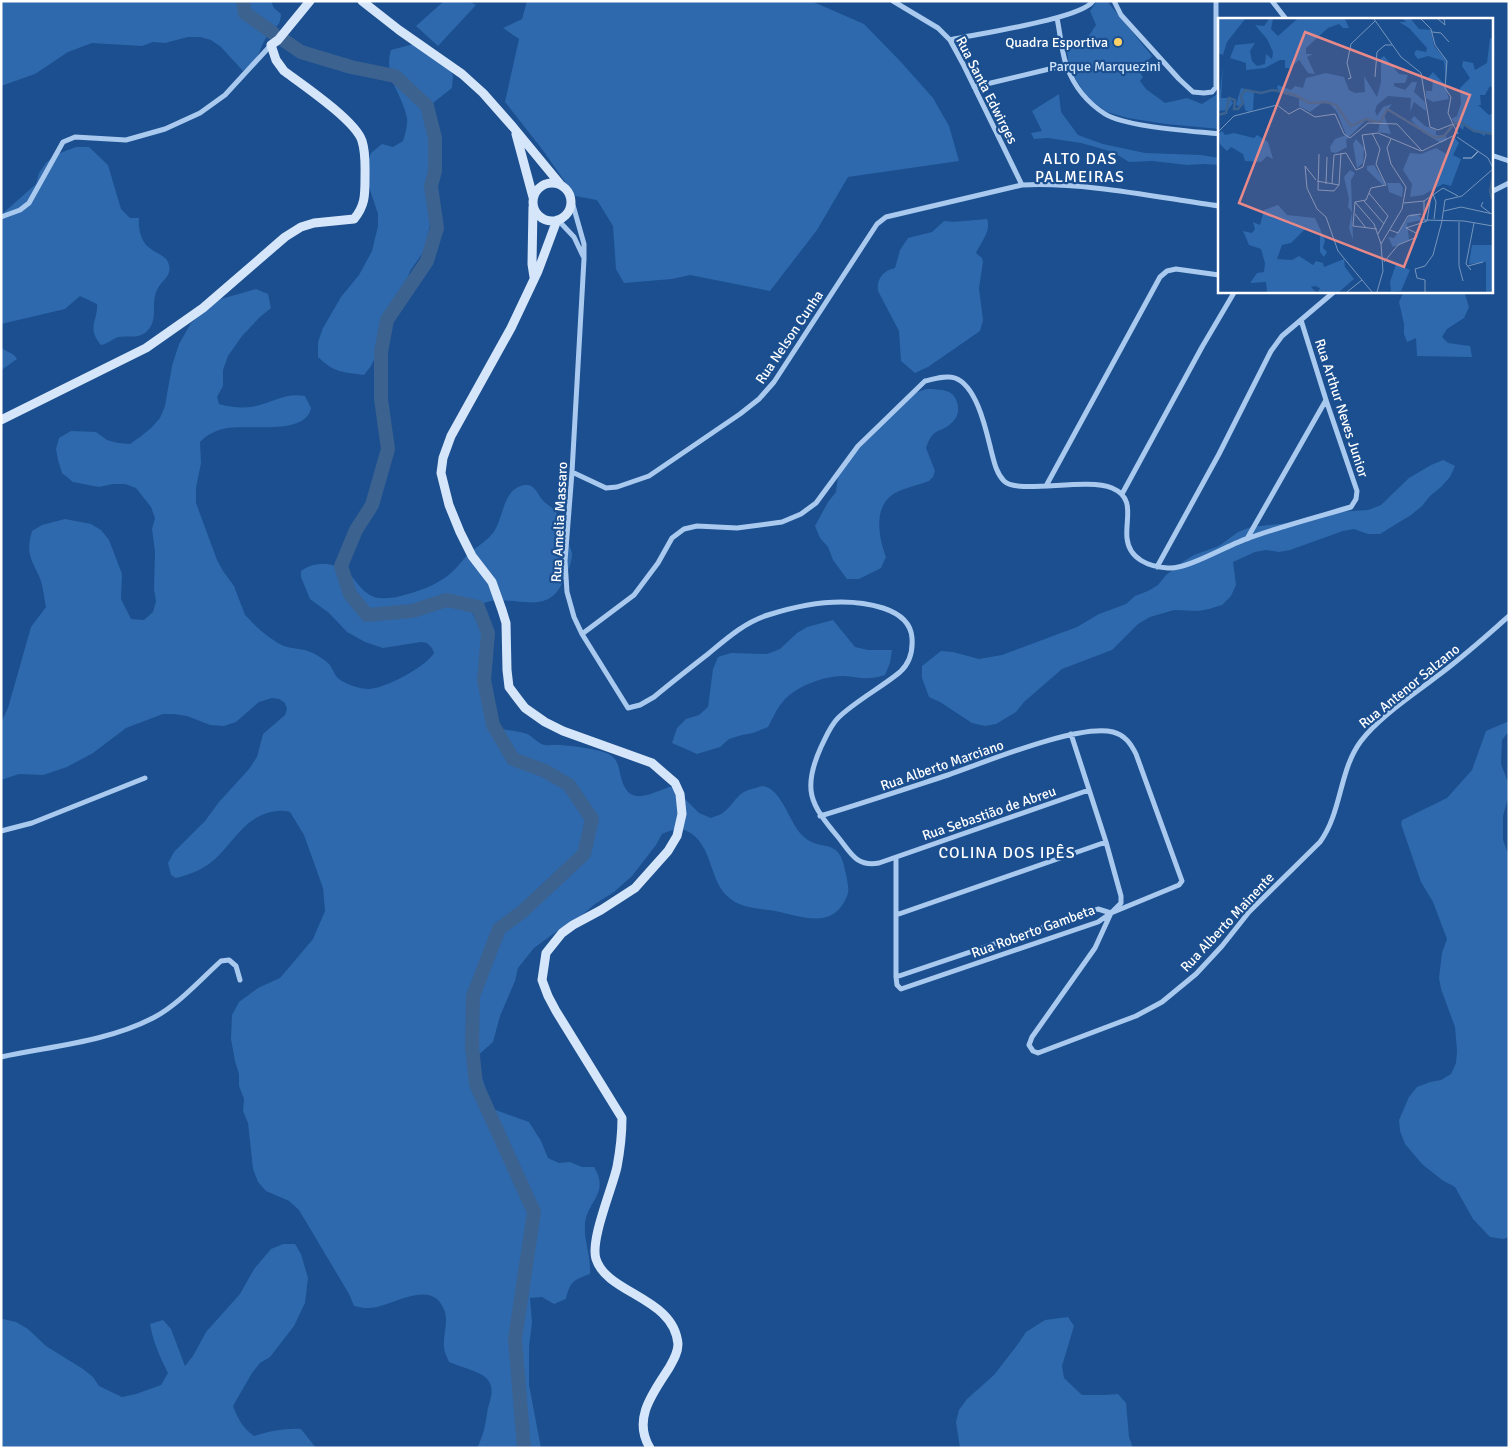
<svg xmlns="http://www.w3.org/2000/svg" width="1510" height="1449" font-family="Signika,sans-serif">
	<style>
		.green { fill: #2e69ad }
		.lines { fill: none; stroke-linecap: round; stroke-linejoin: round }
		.river { stroke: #3c6290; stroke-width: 14 }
		.street { stroke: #a9c9ee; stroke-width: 5 }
		.secondary { stroke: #d6e6fa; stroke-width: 9 }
		.poi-dot { fill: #ffd166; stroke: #1b4f8f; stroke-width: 2 }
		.labels { text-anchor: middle; stroke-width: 4.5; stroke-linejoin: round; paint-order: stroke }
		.poi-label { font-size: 14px; fill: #fff; stroke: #1b4f8f; text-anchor: end }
		.park-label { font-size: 14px; fill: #cfe3fa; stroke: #1b4f8f }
		.street-label { font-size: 14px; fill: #fff; stroke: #1b4f8f }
		.quarter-label { font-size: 16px; letter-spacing: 1px; fill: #fff; stroke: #1b4f8f }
		.inset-river { fill: none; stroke: #3c6290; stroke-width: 2.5 }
		.inset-road { fill: none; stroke: #7695bc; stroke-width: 1 }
		.view { fill: #e88989; fill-opacity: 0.15; stroke: #e88989; stroke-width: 2.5 }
		.inset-edge { fill: none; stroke: #fff; stroke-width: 2.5 }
	</style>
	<rect width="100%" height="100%" fill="#1b4f8f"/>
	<!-- green -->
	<path class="green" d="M1 1H271L274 8 281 14C280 31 272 25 267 36 258 51 260 60 243 71L221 47 211 40 200 37H188L165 43 153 42 142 46 92 43 68 52 35 74 1 86Z
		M444 1H469L476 5 438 46 416 26Z
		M527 1H811L864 24 901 62 933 98 949 126 959 161 848 177 817 230 770 291 690 275 672 279 624 283 616 269 613 226 597 200 575 196 542 149 505 102 519 39 503 28 522 19Z
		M1097 1H1107L1152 56 1138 70 1143 77 1140 81 1146 89 1165 103 1187 98 1202 104 1219 93V129L1166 124 1128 118 1107 112 1088 98 1075 78 1068 67V56L1065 45 1088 37 1096 25 1090 11Z
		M414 44 449 65 453 76 452 88 433 103V130L430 141 433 176 430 202 432 214 427 240 424 251 410 271 406 282 398 293 382 343 371 366 364 375C344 372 334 373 318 357V342L323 328 341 297 359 275 372 251 378 226V214L370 190 367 177V164L371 153 382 144 393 147 403 141C405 134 408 125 407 118 402 92 383 78 391 50Z
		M1059 94 1061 112 1078 135 1089 139 1103 144 1145 153 1201 155 1219 158V165L1203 164 1187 165 1152 161 1129 162 1113 152 1081 143 1048 138 1034 139 1031 133 1042 131 1032 111Z
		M76 147H89L108 165 121 209 130 218H139C138 229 141 243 151 249 156 253 163 255 167 260 175 275 162 279 157 290 150 305 160 321 145 333 136 339 128 335 118 337 112 339 108 344 101 345 86 327 98 322 97 304L80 296 65 309 1 324V215L36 184 39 173 46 163 55 155Z
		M987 219C992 230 980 244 976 253L982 258 983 262 979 288 983 320 980 331 928 367 915 373 901 361 899 331 878 291C876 279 884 270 895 268L900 250 908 238 932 232 944 221C958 223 972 220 987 219Z
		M256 289 268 294 271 308 260 317 242 336 228 356 223 370V386L217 397 219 404C228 407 241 408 251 407 270 404 285 392 305 396L311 408C306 437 243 423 223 429 214 431 207 435 200 442L201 463 196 488V503L217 560 223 571 234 586 245 615 250 620C258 629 276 644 287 647 296 649 305 649 313 653 318 656 324 659 329 664 334 670 334 677 342 681 349 685 360 689 368 689 384 689 426 667 434 653L432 648 427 643 421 642 383 648 365 642 347 632 329 613 310 599 301 577V571C309 565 315 564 325 564 355 566 354 589 374 597 380 599 391 598 397 597 416 592 437 586 452 572 459 566 465 556 473 550 480 545 487 540 493 533 504 519 502 488 525 485 534 484 537 492 541 498 545 504 551 506 555 511 564 522 567 540 572 553 572 563 568 571 564 579 546 627 498 581 472 612 478 628 490 634 492 652 496 678 472 691 488 718 498 734 515 728 529 735 534 738 539 744 545 745 550 746 555 744 560 745 572 746 603 749 612 756 617 760 619 767 620 773 627 807 645 796 669 787H673L699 813 711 818C715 816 721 815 724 812 737 801 737 791 756 788 758 787 761 786 763 786 781 789 789 820 800 833 820 856 839 832 846 874 847 881 850 890 847 896 833 931 801 916 775 911 757 908 740 909 726 895 709 878 712 843 687 831 678 827 670 831 662 834L656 845 632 876 614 892 595 904 575 921 553 934 534 948 518 968 515 981 500 1016 493 1042 475 1058 493 1109 529 1122 541 1141 548 1158 559 1163 570 1162 582 1167H594C611 1194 585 1202 585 1226 584 1241 591 1257 590 1274 574 1280 570 1281 566 1299L554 1304 542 1297 530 1298 532 1322 529 1347V1385L541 1448H477C483 1436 485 1427 487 1414 488 1402 498 1388 485 1377 478 1371 458 1366 449 1362 447 1357 444 1352 444 1347 443 1335 448 1324 445 1312 434 1279 399 1302 377 1307 369 1309 362 1308 354 1306L349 1294 299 1210 289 1201 266 1191 258 1182 253 1169 248 1123 243 1111 244 1099 239 1086V1074L235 1061 231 1039 232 1015 239 1002 258 988 280 978 313 939 325 911 323 888 304 835 290 812C284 810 278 811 271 812 241 819 232 847 209 864 199 871 188 875 176 878L171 875 168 863 174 852 205 821 219 802 249 769 257 757 263 734 285 715 287 709 285 703 279 699 272 698 259 702 236 722 224 726 210 725 187 716 174 714H163L126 728 93 753 67 767 43 775 19 774 1 780V723L8 708 31 627 46 607C44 597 43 585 39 576 30 557 26 552 32 531L42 525 65 519 91 524 101 530 109 540 122 574 121 599 131 619 144 620 153 612 156 601 154 589 155 552 152 529 155 518 151 507 136 488 125 484H113L99 487 73 482 62 473 58 460 56 449 59 438 71 431 96 432 107 440 118 443 130 444 140 437 151 428 160 418 165 406 172 366 179 344 191 323 211 305 221 299Z
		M1404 291H1464L1469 307 1464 318 1447 329 1442 337 1448 343 1470 346 1472 357 1417 356 1416 338 1407 342 1404 334V324L1399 302Z
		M1 348 14 355 17 359 3 369 2 372 3 375 1 374Z
		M926 389C932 389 943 389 949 392 958 396 961 412 955 419 943 435 934 424 926 448L935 471 933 477 929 481C919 485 900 489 892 495 873 509 879 538 886 557L881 568 859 579H847L833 560 828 547 820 538 815 526 828 502 836 492 838 476 856 452 909 395Z
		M1443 460 1455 466 1450 477 1441 487 1430 496 1422 506 1411 515 1380 534H1368L1354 529 1343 531 1290 550 1279 552 1266 550 1255 552 1233 562 1236 585 1231 596 1222 605 1209 609 1198 611 1174 610 1150 617 1138 624 1112 650 1062 669 1024 702 1016 712 996 724 985 726 972 723 940 702 929 697 922 678V666L941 651 953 652 979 659 1002 655 1077 627 1099 614 1126 604 1135 596 1148 591 1158 585 1166 575 1184 561 1194 555 1219 546 1238 532 1251 527 1296 522 1322 513 1368 510 1381 505 1409 478 1431 465Z
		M833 620 855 647 868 650H892L890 663 885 675C867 681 860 677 843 676 823 676 793 687 781 704 776 710 772 720 768 727L753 733 742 735 729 739 720 747 697 754 672 743 677 728 686 719 699 715 708 707 713 669 718 657 731 653 767 654 780 649 797 633 807 627Z
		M1509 721V731L1502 740 1501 764 1509 785V794L1503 816V840L1509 856V1237L1503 1239 1490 1237 1473 1219 1455 1187 1442 1180 1422 1164 1405 1144 1400 1131 1399 1120 1409 1097 1417 1087 1430 1082 1441 1080 1451 1074 1456 1063 1457 1051 1455 1027 1441 989 1439 978 1442 953 1447 939 1433 902 1421 882 1401 824 1402 820 1447 798 1472 770 1486 731Z
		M283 1244H295L301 1254 308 1278 305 1303 294 1326 270 1357 260 1363 252 1373 233 1406C238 1419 243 1428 254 1436 270 1431 285 1428 301 1429L316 1448H1V1321L3 1319 16 1322 28 1329 46 1346 83 1369 93 1377 99 1386 122 1397 136 1394 161 1385 168 1373C160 1357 153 1342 150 1324L163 1320 171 1329 185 1366 193 1356 206 1332 240 1294 254 1269 271 1249Z
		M1068 1317 1074 1326 1062 1366 1064 1378 1082 1395H1106L1118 1394 1126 1403 1129 1437 1133 1448H960L956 1422 959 1410 967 1399 994 1375 1018 1344 1026 1332 1045 1320Z"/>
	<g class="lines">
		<!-- river -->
		<path class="river" d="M243 1 245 13 273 33
			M282 39 301 52 351 67 395 76 427 106 435 138V171L431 186 437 228 427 261 387 320 381 352V399L388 449 372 505 356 530 341 566 350 594 367 615 412 611 447 600 478 607 488 633 484 680 493 725 513 759 545 771 569 785 592 819 584 854 523 911 499 929 473 996 472 1047 476 1084 534 1212 515 1339 524 1448"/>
		<!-- street -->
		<path class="street" d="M893 1 938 28 950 40 963 64 1022 185
			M1114 1 1121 15 1179 79 1193 92 1204 93 1212 92 1216 87V1
			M1272 1 1286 19
			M1057 18C1060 32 1062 55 1067 67 1074 86 1088 103 1105 114 1126 127 1192 131 1219 134
			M950 40C975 34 1082 19 1093 1
			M974 87 1066 65
			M1491 155 1509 161
			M1491 192 1509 183
			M571 198 584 244V259L572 472 565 561 567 592 574 617 582 634 628 708 640 705 654 697C672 682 690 668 708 654 726 639 745 622 768 615 805 603 845 596 883 608 898 613 911 621 912 638 913 652 910 663 900 672 882 687 854 702 838 718 830 726 826 737 821 747 802 789 810 804 838 837 851 853 856 867 879 863L1089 790
			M1 217 20 210 29 203 63 142 75 137 126 140 165 129 200 113 225 95 271 45
			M558 220 574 237 583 256
			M572 472 606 488 617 487 649 476 740 414 759 399 774 382 877 224 886 217 1022 185C1086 182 1155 197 1219 206
			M1046 486 1160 277 1167 271 1176 269 1219 275
			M1122 494 1202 347 1235 291
			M1248 537 1326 400
			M1157 567 1219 454 1271 351 1282 336 1335 291
			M582 634 634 595 658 563 672 538 684 529 697 526 737 528 782 522 801 514 816 503 858 446 925 381C934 379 946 375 955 378 977 386 986 430 991 450 994 461 996 473 1004 481 1018 495 1086 477 1112 488 1136 498 1125 519 1127 538 1129 559 1149 567 1168 568 1187 570 1229 544 1249 538 1282 526 1317 517 1351 507L1356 499 1357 491 1326 400 1301 320
			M1071 734 1106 842 1121 896V903L1111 913 1095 948 1032 1037 1029 1045 1033 1051 1038 1053 1136 1016 1162 1002 1196 974 1222 946 1249 912 1320 842C1342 812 1339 770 1361 741 1379 717 1413 695 1436 677 1462 658 1485 637 1509 616
			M820 816C863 803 905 789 948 775 983 763 1079 723 1113 732 1125 735 1131 744 1136 754L1182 881 1179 885 1111 913 1098 922 901 989 897 985 896 977V858
			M1 831 32 823 145 778
			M896 915 1106 842
			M896 977 1098 909 1111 913
			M1 1057C52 1046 106 1042 153 1018 178 1005 200 980 221 961L229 960 236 966 240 980"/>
		<!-- secondary -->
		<path class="secondary" d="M362 1 399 30 462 74 483 93 513 127 560 184
			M516 134 533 197
			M533 202a19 19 0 1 1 38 0a19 19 0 1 1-38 0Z
			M533 207 532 264 534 277
			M557 220 538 271 511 328 451 436 443 458 441 473 449 505 460 532 472 556 492 582 502 610 506 623 507 670 509 687 518 699 525 708 545 722 563 731 652 763 675 783 680 794 682 814 677 836 668 851 635 888 601 910 573 925 562 933 546 953 542 980 548 996 556 1011 622 1118C622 1135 620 1151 617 1167 612 1189 590 1240 596 1259 607 1294 674 1297 678 1344 678 1353 673 1361 669 1368 653 1393 632 1419 650 1448
			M1 420 146 348 203 308 285 237 301 227 314 223 354 219C365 206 365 195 365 179 365 166 366 153 362 141 356 121 303 85 284 71L276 60 271 45 278 40 310 1"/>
	</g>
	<!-- markers -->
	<circle class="poi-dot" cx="1118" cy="42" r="5"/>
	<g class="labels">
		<!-- poi labels -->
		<g class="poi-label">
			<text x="1108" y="47">Quadra Esportiva</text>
		</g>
		<!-- park labels -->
		<g class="park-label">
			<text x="1105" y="71">Parque Marquezini</text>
		</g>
		<!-- street labels -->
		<g class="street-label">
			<text transform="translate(987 90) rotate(63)" y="5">Rua Santa Edwirges</text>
			<text transform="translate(789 337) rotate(-56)" y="5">Rua Nelson Cunha</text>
			<text transform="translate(1342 408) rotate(72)" y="5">Rua Arthur Neves Junior</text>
			<text transform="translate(559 522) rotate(-87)" y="5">Rua Amelia Massaro</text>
			<text transform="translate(1409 686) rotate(-39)" y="5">Rua Antenor Salzano</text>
			<text transform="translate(942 765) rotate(-19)" y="5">Rua Alberto Marciano</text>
			<text transform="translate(989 813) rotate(-19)" y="5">Rua Sebastião de Abreu</text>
			<text transform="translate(1227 922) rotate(-47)" y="5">Rua Alberto Mainente</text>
			<text transform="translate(1033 931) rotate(-20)" y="5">Rua Roberto Gambeta</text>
		</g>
		<!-- quarter labels -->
		<g class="quarter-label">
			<text x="1080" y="164">ALTO DAS<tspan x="1080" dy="18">PALMEIRAS</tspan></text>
			<text x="1007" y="858">COLINA DOS IPÊS</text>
		</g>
	</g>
	<!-- overview -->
	<g transform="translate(1218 18)">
		<rect width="275" height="275" fill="#1b4f8f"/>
		<path d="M0 1H27L9 24 5 37 0 35ZM51 1H55L53 11 60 18 79 1H127L131 10H125L121 6 110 10 88 30V36H95L89 39 97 56 90 55 81 42 72 50H67V42H62L47 50 28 52V45L12 40 17 27 37 25 32 33 34 43 39 48 47 46 48 36 54 41 55 34 49 21 37 7 46 8ZM185 1H193L201 11 213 12 216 28 229 43 228 64 226 43 210 38 200 41 196 36 198 32 208 34 209 30 191 10 181 4H188ZM272 20H275V70L272 68 267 77H262L263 87H260L271 97 275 95V117L267 115V118L246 107 245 112 233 101 239 98 243 85 242 70 252 60 244 48 245 43 255 45 257 52 269 45ZM166 38 181 56 190 57 187 65H176V68L187 72 194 64H199L196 74 207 84 208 93 196 84 192 94 193 80 170 78 159 87 157 93 159 98 165 89 174 86 166 97 173 116 160 114 162 104 149 101 128 122 129 129 118 135 113 134 112 129 117 121 128 117 119 94 111 85H104L92 94 81 88V80L62 75 59 70 60 67 73 72 77 68 85 70 88 60 108 55 126 59 131 72 137 75 147 74 146 58 159 79 163 64V40ZM5 46 3 80H11L15 85 10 92 0 93ZM215 54 227 67 231 81 215 84 208 80V73H214L215 61H209ZM23 70 36 73 35 92 31 94 27 92 25 81 22 88 18 87ZM196 98 207 108 218 112V117L228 118 229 122 223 125 206 115 193 102ZM4 113 7 117 16 115 36 120 39 117 50 124 55 141 49 138 43 144 27 143 25 136 13 129 9 133 2 126 0 116ZM237 120 241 125 235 137 243 141 233 168 225 166 205 177 192 179 194 166 185 152 192 135 203 136 218 130 230 137ZM138 121 146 130 145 145 139 150 135 126ZM156 147 167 165 166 168 149 152V148ZM132 152 137 155 133 162 135 222 131 210 134 194 130 189 131 181 126 159ZM169 165H182L185 170 184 179 171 174ZM60 187 69 197 97 200 107 222 105 230 109 234 106 239 102 234V215L87 211 73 225 64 227 59 241 74 242 81 238 95 247 98 243 105 245 106 249 126 241 127 249 136 261 121 274H100L102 270 97 268 93 269 98 274H49L48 264 32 265 39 255 46 254 47 245 43 231 31 227 25 213 34 215 37 211 35 204 42 207 46 192ZM193 196H200L204 202 189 205 191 222 175 229 170 219 176 220ZM254 227H275L274 274H268V244L251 246ZM178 246 192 252 183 273 173 274 172 264Z" fill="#2e69ad"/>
		<path class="inset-river" d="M0 97 8 95 11 80 17 82 16 91H20L25 85 23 78 27 72 43 75 55 72 77 77 91 85 108 84 118 87 133 108 148 101 162 105 169 91 217 120 226 118 235 107M236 106 244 105 256 113 275 116M274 181 272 173 275 158"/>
		<path class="inset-road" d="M156 1 183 39 203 55 212 109 220 112 235 106 240 116M203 1 213 11 217 27 229 43 227 70 233 79 230 95 235 106M220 1 227 7 226 1M214 14 223 15 231 24M157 59 159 34 167 27H174M130 61 133 60 129 45 133 26 157 3M0 114 16 98 59 87 71 96 82 90 97 99 117 96 126 116 132 120 150 105 179 106 204 133 237 117M154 115 162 131 158 146 168 167 153 170 148 182 137 184 135 208 159 211M239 119 270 140 275 150M260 133 253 140H245H254L261 133M101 136 100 172 116 173 121 167 123 135M87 148 89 170 99 191 108 199 120 233 154 274M87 148 98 162M99 163 121 167M108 166 109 139M114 166 116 137 128 135 138 152 145 149 148 137 144 117 160 115 203 133M151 175 170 198 160 216M215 176 218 184 216 201M146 183 166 206M206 183V202L246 203 275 208M137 184 156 206 163 226 165 253 159 274M265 184 263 188 272 195M186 185 206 183 225 170 240 178M226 193 243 189 275 196M137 196 148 210M224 202 227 182 244 178 275 151M241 204V248L245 263M172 212 180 215 190 198 203 196M163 226 184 191 188 169 173 146 169 130 173 121M166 244 180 227 199 219 198 215 188 210 209 203 213 178M250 248 265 244M253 252 248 246 256 205M129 274 144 262M207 274V262L199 260 197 251 207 248 215 237 224 203"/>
		<path class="view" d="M87 14 252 77 186 249 21 185Z"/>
		<rect width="275" height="275" class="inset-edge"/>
	</g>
	<!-- border -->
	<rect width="1510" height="1449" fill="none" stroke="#ffffff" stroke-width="5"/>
</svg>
